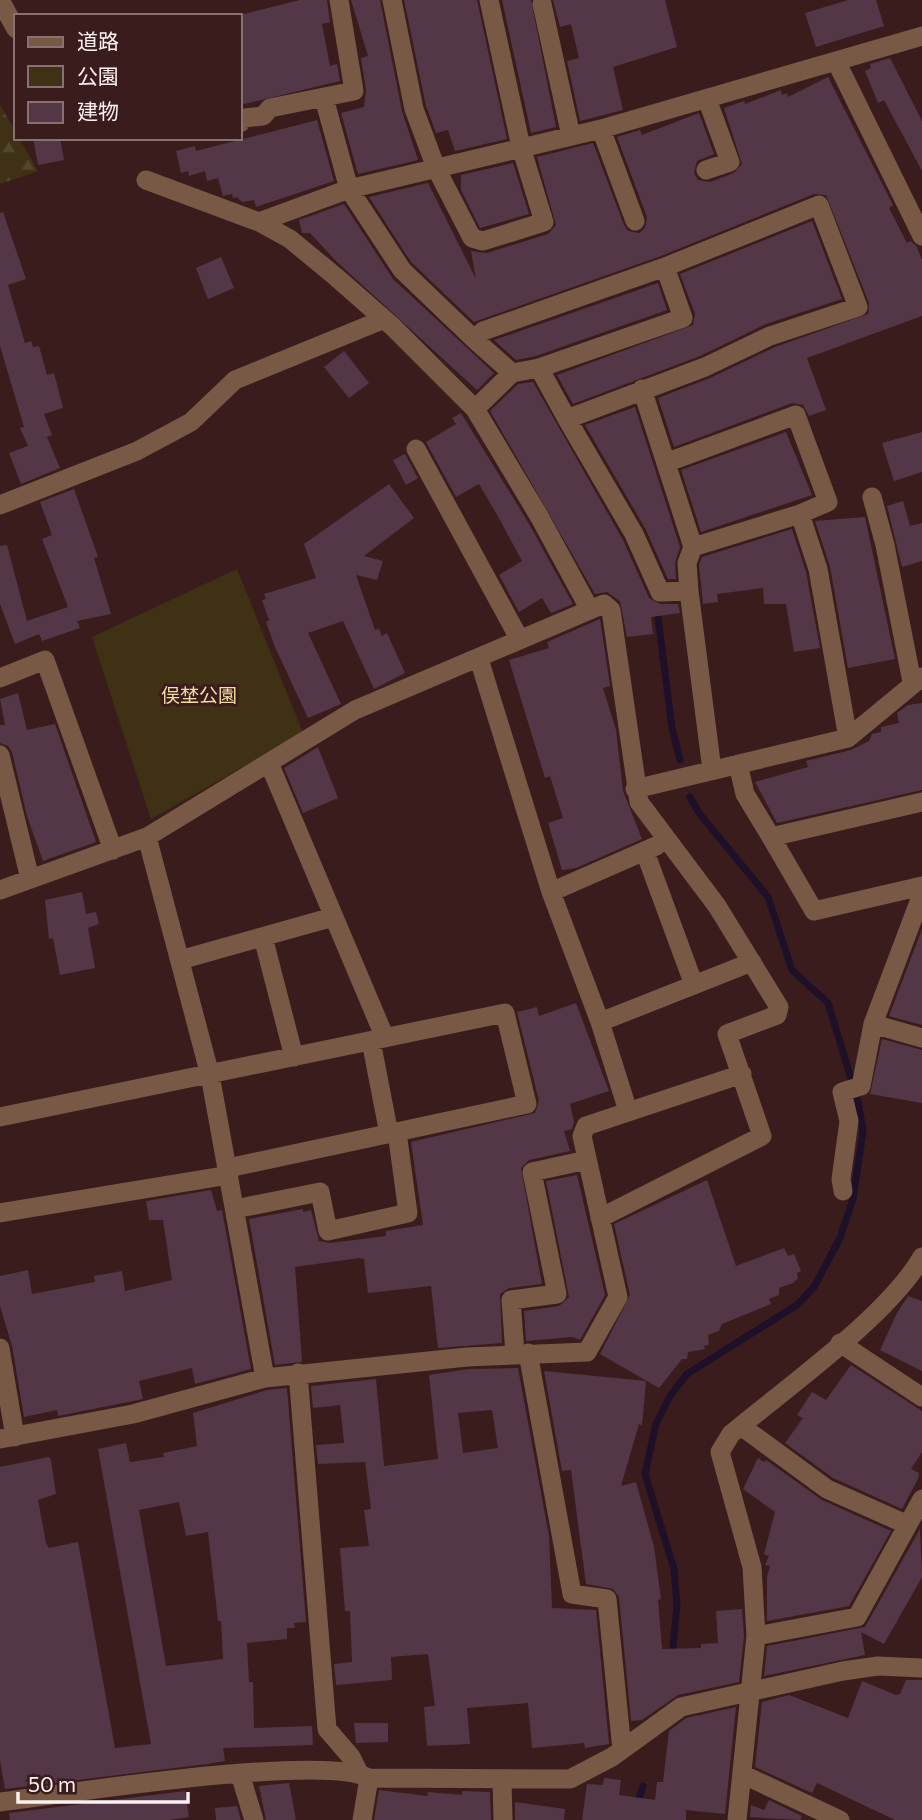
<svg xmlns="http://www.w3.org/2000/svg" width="922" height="1820" font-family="Commissioner,'Noto Sans JP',sans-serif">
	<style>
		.green { fill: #3f3214 }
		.forest { fill: url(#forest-firs) }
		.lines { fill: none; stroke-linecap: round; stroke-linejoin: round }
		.stream { stroke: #1e1028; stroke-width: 7 }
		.building { fill: #533747; fill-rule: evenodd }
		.minor { stroke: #785946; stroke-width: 19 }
		.labels { text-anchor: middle; stroke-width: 6; stroke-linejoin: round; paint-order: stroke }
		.park-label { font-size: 19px; fill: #f5dca1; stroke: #3a1c1d }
	</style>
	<defs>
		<pattern id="forest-firs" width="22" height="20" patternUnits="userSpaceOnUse" patternTransform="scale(1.75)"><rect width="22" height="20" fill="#3f3214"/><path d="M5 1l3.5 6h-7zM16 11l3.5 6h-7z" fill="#52462b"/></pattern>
	</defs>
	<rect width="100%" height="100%" fill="#3a1c1d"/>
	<!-- green -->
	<path class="green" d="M237 569 303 733 151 819 92 637Z"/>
	<!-- forest -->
	<path class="forest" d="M0 105 16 132V138H19L38 171 0 184Z"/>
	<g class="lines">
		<!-- stream -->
		<path class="stream" d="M657 609 672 728 680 760
			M672 1657 677 1605 674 1569 645 1474 656 1424 670 1396 687 1374 797 1305 814 1287 840 1238 853 1199 863 1131 858 1101 828 1003 792 970 768 897 699 813 690 797
			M632 1820 643 1786"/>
	</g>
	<!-- building -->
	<path class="building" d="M300 0H327L330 22 322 24 330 66 337 64 340 81 240 105V15Z
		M351 0H380L402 111 418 160 358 174 341 113 364 107 366 90 361 58 368 56Z
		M404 0H477L507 139 455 151 448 130 436 133 426 106Z
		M502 0H531L556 127 531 133Z
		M553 0H665L677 47 613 67 623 110 580 121 567 61 579 58 571 24 560 27Z
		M848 0H876L884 26 816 47 805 13Z
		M890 58 922 121V171L884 100 878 103 865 71 871 68 870 64Z
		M828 77 893 205 889 208 907 243 911 241 917 247 922 260V316L807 358 826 410 809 416 803 405 792 403 674 447 658 398 710 378 775 347 868 314 869 303 826 195 814 194 661 256 474 322 411 262 369 197 428 183 476 279 471 251 487 253 548 234 556 225 537 157 593 143 624 225 628 231 639 233 645 228 647 217 617 137 640 130 642 135 699 113 714 154 697 161 694 173 698 180 710 182 734 173 742 164 724 108 744 101 745 104 781 90 782 95 787 93 788 97Z
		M317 120 334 181 256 207 254 200 242 202 237 197 233 198 232 194 223 196 218 178 207 181 205 171 189 176 188 171 181 173 176 151 195 146 196 151Z
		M33 138H60L64 160 38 165Z
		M513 163 529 214 480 228 461 190V175Z
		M344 204 393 279 494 373 477 390 337 262 310 233H302L299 220Z
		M3 212 26 279 8 285 25 343 31 341 33 347 39 346 47 375 54 373 63 408 44 414 52 435 47 437 60 468 21 484 9 453 28 446 20 428 24 427 0 346V213Z
		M812 221 842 299 766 324 700 356 573 404 557 375 693 325 695 314 680 274Z
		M221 257 234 288 208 299 196 268Z
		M658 283 667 310 536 356 516 360 494 340Z
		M344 351 369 383 349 398 324 367Z
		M533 382 623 540 649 598 660 604H678L680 613 651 617 653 634 627 637 620 601 607 592 595 594 490 411 518 384Z
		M635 407 680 547 675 563 676 579H668L645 528 585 425Z
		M461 413 528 522 573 604 551 613 542 598 519 612 499 575 522 561 500 520 479 484 456 497 426 442 456 424 452 418Z
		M786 432 812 495 701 532 681 470Z
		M922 432V472L894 481 882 443Z
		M405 454 418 478 406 485 393 460Z
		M389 484 414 518 364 556 383 561 377 580 356 575 375 630 379 629 382 636 387 633 405 673 374 689 343 621 308 633 341 704 308 718 275 647 266 622 269 620 262 600 266 599 264 594 316 578 304 544Z
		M74 489 98 557 94 558 111 614 77 621 80 628 42 641 39 634 15 644 0 604V546L7 545 27 621 68 607 42 539 52 535 40 502Z
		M903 501 910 526 922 523V561L902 567 887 506Z
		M865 517 895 659 848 668 830 567 815 521Z
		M792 529 806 572 820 648 794 652 786 604H764L763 588 717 594 718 602 703 604 699 565 702 557Z
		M600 619 610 686 603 688 616 730 623 791 642 839 576 868 562 870 548 823 563 818 550 776 545 778 509 660 549 648 547 642Z
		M18 693 27 730 55 724 96 842 43 861 27 816 12 752 8 746 0 743V725H5L0 699Z
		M922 703V790L777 823 755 782 808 767 806 761 851 750 869 741 872 734 881 732V727L899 723 897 713 908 705Z
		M318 747 338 798 303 813 284 768Z
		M82 892 86 914 96 912 99 924 88 928 95 968 60 975 53 938 49 939 45 900Z
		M922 929V1025L889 1016Z
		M576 1003 609 1091 570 1104 574 1122 572 1129 564 1131 570 1151 529 1160 521 1168 542 1284 509 1288 500 1294 502 1343 438 1348 431 1286 368 1293 364 1259 359 1258 295 1267 302 1362 275 1365 249 1219 303 1209V1212L311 1210 319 1241 330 1243 386 1236V1231L423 1225 411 1142 535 1113 539 1101 517 1012 537 1007 539 1016Z
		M882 1039 922 1050V1103L870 1094Z
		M577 1175 605 1295 580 1340 572 1337 526 1341 524 1311 559 1306 569 1297 546 1181Z
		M707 1180 736 1266 784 1248 788 1256 794 1254 801 1271 797 1273 798 1278 793 1283 779 1288V1295L769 1299 771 1304 722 1324 719 1331 708 1335 709 1345 704 1346 705 1349 688 1352 687 1359H682L659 1388 600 1354 630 1295 614 1224Z
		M211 1190 217 1211 222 1210 251 1369 195 1384 192 1368 139 1381 143 1399 58 1416 57 1410 24 1417 12 1346 0 1306V1276L28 1270 32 1294 95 1282 94 1276 122 1271 125 1291 172 1280 163 1220H149L146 1201Z
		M908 1296 922 1301V1371L880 1350 897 1313Z
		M851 1365 922 1411V1452L911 1469 919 1473 918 1479 902 1509 833 1478 785 1443 803 1418 797 1415 812 1392 826 1400Z
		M518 1368 549 1536 552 1608 596 1610 609 1744 585 1748 584 1743 532 1748 528 1703 467 1708 470 1744 427 1746 424 1707 435 1706 428 1654 391 1657 392 1680 336 1685 334 1664 352 1662 350 1611H345L340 1548 369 1546 364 1510 371 1509 365 1462 318 1464 316 1445 344 1443 340 1405 313 1408 311 1386 376 1379 384 1466 438 1459 429 1375 468 1369ZM492 1410 498 1448 463 1453 458 1413Z
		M544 1371 646 1381 642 1425 639 1424 621 1486 636 1482 654 1547 661 1599 658 1600 662 1649 701 1648V1644L718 1643 716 1611 742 1609 744 1636 739 1682 678 1695 642 1720 631 1721 619 1597 613 1589 586 1584 571 1470 562 1471Z
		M287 1388 306 1622 294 1623 295 1628H287V1639L247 1643 249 1682H253L254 1728 312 1726 313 1745 223 1748 225 1761 207 1764 5 1789 0 1760V1467L49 1457 51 1460 56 1494 38 1500 46 1543 49 1548 78 1542 115 1748 151 1744 98 1449 126 1443 130 1462 164 1457 163 1453 197 1446 193 1413 267 1390ZM179 1502 186 1536 208 1532 218 1621H221L223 1659 166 1666 139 1510Z
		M758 1458 764 1462 766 1460 822 1500 891 1531 849 1606 767 1621V1577L770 1566 765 1565 769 1556 764 1554 775 1512 743 1489Z
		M920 1529 922 1577 884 1644 861 1632 865 1655 764 1676 767 1646 865 1627Z
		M906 1680H922V1820H895L817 1783 812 1793 755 1767 762 1702 789 1695 848 1718 862 1681 896 1695 900 1694Z
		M736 1707 725 1814 686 1810V1820H582L587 1784 603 1785 604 1778 621 1780 619 1795 655 1800 657 1782H663L669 1731 686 1718Z
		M354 1723H388V1742L356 1743Z
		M289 1783 296 1820H266L259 1786Z
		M379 1790 427 1796 428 1792 462 1795V1791L490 1792 491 1820H374Z
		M185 1791 189 1817 169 1820H10L9 1813Z
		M769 1800 802 1816 800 1820 750 1817 751 1805 764 1810Z
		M515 1802 565 1809 564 1820H515Z
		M237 1806 241 1820H216L215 1808Z"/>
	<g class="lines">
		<!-- minor -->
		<path class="minor" d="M0 0 16 29
			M392 0 414 109 436 168 472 238 483 241 544 222 521 147 489 0
			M542 4 571 136
			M837 63 922 236
			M324 98 349 189 402 270 475 340 483 331 665 267 819 205 858 307 770 336 705 367 567 419 634 534 660 592 689 591
			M240 123 244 118 263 116 270 108 354 91 339 0
			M601 129 635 221
			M706 170 730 162 707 99
			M146 180 259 222
			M475 340 512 373
			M642 389 693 547 800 514 818 569 848 738
			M475 409 512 373 539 368
			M567 419 539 368 683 318 665 267
			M416 449 520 640
			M668 462 796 415 828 502 800 514
			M872 497 885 545 912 682
			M0 505 137 451 191 422 235 380 382 320
			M693 547 687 563 689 591 712 770
			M590 610 539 516 475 409 393 327 336 277 290 239 259 222 349 189 601 129 922 36
			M479 659 551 892 600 1022 752 962
			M0 678 45 660 113 850
			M0 755 30 879
			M269 763 385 1038
			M738 764 745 794 771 837
			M635 789 848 738 922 677
			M922 802 771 837 814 911 922 886
			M147 837 210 1075 265 1378
			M645 852 694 985
			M0 890 147 837 355 710 604 604 611 610 639 802 717 906 779 1007 777 1015 727 1034 762 1136 600 1218
			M551 892 656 846
			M263 937 294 1057
			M180 960 333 917
			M600 1022 628 1111
			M873 1024 922 1038
			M371 1041 389 1134
			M0 1117 505 1013 527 1104 228 1168
			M843 1191 841 1179 849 1121 842 1092 861 1086 873 1024 922 894
			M235 1209 320 1192 328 1231 408 1213 397 1132
			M0 1213 229 1175
			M840 1343 922 1397
			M0 1348 15 1437
			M528 1353 572 1594 607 1599 622 1750
			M515 1354 511 1300 557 1294 532 1172 587 1160
			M298 1373 327 1729 351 1757 359 1773
			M741 1426 827 1489 908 1525
			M0 1439 133 1414 265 1378 467 1357 587 1352 618 1297 582 1136 586 1126 742 1074
			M756 1636 857 1617 922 1499
			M240 1774 254 1820
			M744 1775 840 1820
			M502 1781 503 1820
			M0 1802C65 1794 324 1753 369 1778L570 1779 612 1757 681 1707 843 1671 878 1666 922 1668
			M362 1820 369 1778
			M737 1820 756 1636 752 1567 720 1452 731 1434C786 1388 888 1316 922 1257"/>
	</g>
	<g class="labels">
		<!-- park labels -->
		<g class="park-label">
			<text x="199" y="702">俣埜公園</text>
		</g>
	</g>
	<!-- legend -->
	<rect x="14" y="14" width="228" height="126" fill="#3a1c1d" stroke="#887171" stroke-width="2"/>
	<rect x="28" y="37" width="35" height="10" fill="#785946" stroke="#887171" stroke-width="2"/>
	<text x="77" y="49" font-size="21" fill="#fdf0f0">道路</text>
	<rect x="28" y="66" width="35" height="21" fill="#3f3214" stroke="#887171" stroke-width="2"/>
	<text x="77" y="84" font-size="21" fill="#fdf0f0">公園</text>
	<rect x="28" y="102" width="35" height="21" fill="#533747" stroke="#887171" stroke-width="2"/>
	<text x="77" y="119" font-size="21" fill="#fdf0f0">建物</text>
	<!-- scale -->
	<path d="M18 1792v10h170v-10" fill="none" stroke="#fdf0f0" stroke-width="3.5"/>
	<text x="28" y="1792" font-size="21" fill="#fdf0f0" stroke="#3a1c1d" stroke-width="5" paint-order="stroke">50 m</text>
</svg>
